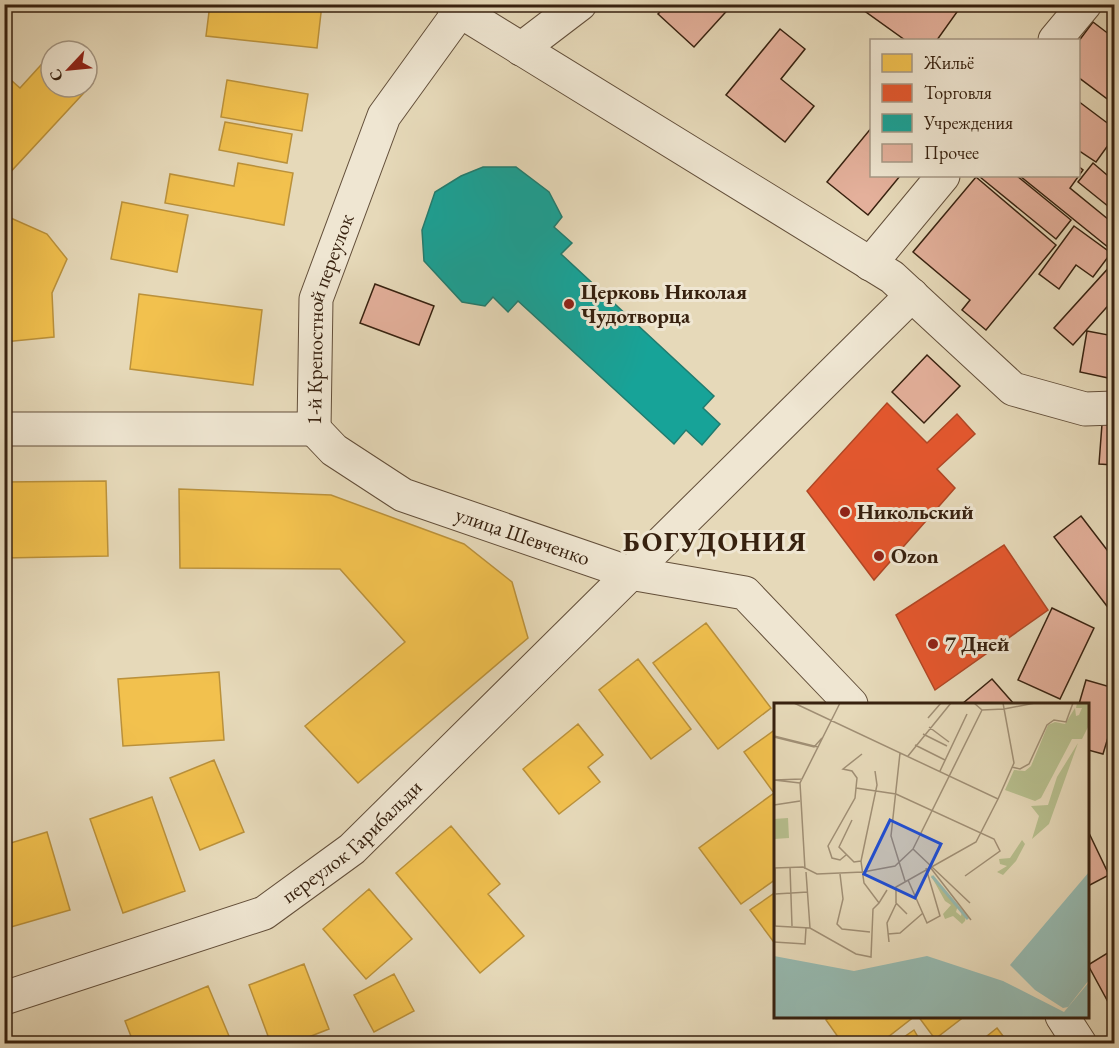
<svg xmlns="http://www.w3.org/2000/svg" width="1119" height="1048" font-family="'EB Garamond',serif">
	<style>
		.homes { fill: #f2c14e; stroke: #ba913b; stroke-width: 1.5 }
		.shops { fill: #e4572e; stroke: #b04725; stroke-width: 1.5 }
		.public { fill: #17a398; stroke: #217c6f; stroke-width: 1.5 }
		.building { fill: #e4b09b; stroke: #37210f; stroke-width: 1.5 }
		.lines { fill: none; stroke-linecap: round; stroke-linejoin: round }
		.minor-casing { stroke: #634f3a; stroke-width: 35 }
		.tertiary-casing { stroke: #634f3a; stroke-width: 35 }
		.minor { stroke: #efe6d2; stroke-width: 33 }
		.tertiary { stroke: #efe6d2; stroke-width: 33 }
		.poi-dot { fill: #8f2418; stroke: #efe6d2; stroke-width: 2 }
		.labels { text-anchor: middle; stroke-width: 6; stroke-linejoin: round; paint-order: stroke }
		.poi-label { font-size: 21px; font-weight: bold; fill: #37210f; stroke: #efe6d2; text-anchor: start }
		.street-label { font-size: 21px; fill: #37210f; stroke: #efe6d2 }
		.district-label { font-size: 27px; font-weight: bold; letter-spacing: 1.5px; fill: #37210f; stroke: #efe6d2 }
		.inset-river { fill: none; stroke: #96bab1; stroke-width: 3 }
		.inset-road { fill: none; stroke: #a08f75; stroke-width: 1.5 }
		.view { fill: #1d4ed8; fill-opacity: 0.15; stroke: #1d4ed8; stroke-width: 3 }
		.inset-edge { fill: none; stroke: #37210f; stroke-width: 3 }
	</style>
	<rect width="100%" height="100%" fill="#e6d9b9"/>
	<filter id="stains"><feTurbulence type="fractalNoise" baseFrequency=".00333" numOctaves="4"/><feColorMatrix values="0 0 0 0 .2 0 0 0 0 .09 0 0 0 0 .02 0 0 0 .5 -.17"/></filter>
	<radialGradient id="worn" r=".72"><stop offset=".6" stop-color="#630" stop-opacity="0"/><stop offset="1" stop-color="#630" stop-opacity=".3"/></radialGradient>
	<!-- homes -->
	<path class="homes" d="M210 4H322L317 48 206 36Z
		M51 54V87H87V77L93 83 4 179V74L20 88Z
		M227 80 308 94 302 131 221 117Z
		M225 122 292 134 287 163 219 150Z
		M238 163 293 173 284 225 165 203 170 174 234 186Z
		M122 202 188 215 177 272 111 259Z
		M4 215 47 234 67 259 52 293 54 337 4 342Z
		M139 294 262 310 253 385 130 369Z
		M106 481 108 556 4 558V482Z
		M179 489 331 495 464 544 512 582 528 638 358 783 305 726 405 642 340 569 180 568Z
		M706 623 771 708 718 749 653 663Z
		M638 659 691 729 651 759 599 690Z
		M219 672 224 740 123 746 118 679Z
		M578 724 603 755 588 767 600 782 559 814 523 769Z
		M776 729V879L741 904 699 848 774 793 744 752Z
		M214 760 244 832 200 850 170 778Z
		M152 797 185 891 123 913 90 819Z
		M451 826 500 884 488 894 524 936 480 973 396 873Z
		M47 832 70 910 4 929V845Z
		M369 889 412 939 366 979 323 929Z
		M776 892V945L750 910Z
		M304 964 329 1029 291 1044H271L249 985Z
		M394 974 414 1011 374 1032 354 995Z
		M208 986 229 1036 210 1044H134L125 1021Z
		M831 1016H915L879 1044H843L826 1020Z
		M918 1016H965L935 1039Z
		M997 1028 1009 1044H977Z
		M914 1030 922 1044H894Z"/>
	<!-- shops -->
	<path class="shops" d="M887 403 927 443 957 414 975 434 937 469 955 488 874 580 807 491Z
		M1004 545 1048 610 935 690 896 615Z"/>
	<!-- public -->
	<path class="public" d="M483 167H516L549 192 562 217 554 227 572 243 561 254 714 396 703 408 720 424 702 445 686 430 674 444 518 301 508 312 493 297 485 306 462 302 424 261 422 230 435 192 461 176Z"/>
	<!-- building -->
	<path class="building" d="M667 4H733L694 47 658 14Z
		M861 4H947L957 12 937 40H905L859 7Z
		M1093 22 1114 38V104L1078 77V42Z
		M780 29 805 49 781 79 814 106 785 142 726 95Z
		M1078 101 1114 128V137L1096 162 1078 150Z
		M872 127V176H900L868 215 827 182Z
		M1093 163 1114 181V211L1078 182Z
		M1078 166 1083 170 1070 188 1114 224V252L1020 176H1078Z
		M982 176H1017L1071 220 1056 239 980 177Z
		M976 177 1056 245 986 330 962 310 970 300 913 252Z
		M1074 226 1111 253 1093 277 1076 265 1059 289 1039 274Z
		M1113 263 1114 299 1073 345 1054 328Z
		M375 284 434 306 419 345 360 323Z
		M1087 331 1114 336 1113 379 1080 372Z
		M927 355 960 386 924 423 892 392Z
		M1102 424 1114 425V465L1099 464Z
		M1081 516 1114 559 1113 614 1054 537Z
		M1052 608 1094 628 1060 699 1018 680Z
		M992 679 1014 704H962Z
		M1086 680 1114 688V735L1109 734 1103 754 1088 750V704H1079Z
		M1088 831 1109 875 1088 886Z
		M1114 949V1013L1088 965Z"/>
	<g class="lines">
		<defs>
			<g id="minor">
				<path d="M460 11 892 277 1013 389 1085 409 1114 408"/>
				<path d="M1055 40 1085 4"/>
				<path d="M521 49 580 4"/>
				<path d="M870 264 943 176"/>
				<path id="s1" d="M4 998 264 913 352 849 912 295"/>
			</g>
			<g id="tertiary">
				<path d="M4 429H314"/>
				<path id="s2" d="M314 429 334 450 403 495 630 573 745 593 851 704"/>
				<path id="s3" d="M314 429 316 299 384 116 460 11 452 4"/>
				<path d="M1062 1016 1080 1044"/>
			</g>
		</defs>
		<!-- minor casing -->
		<use href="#minor" class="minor-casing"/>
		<!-- tertiary casing -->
		<use href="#tertiary" class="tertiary-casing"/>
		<!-- minor -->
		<use href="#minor" class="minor"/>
		<!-- tertiary -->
		<use href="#tertiary" class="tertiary"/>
	</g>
	<!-- markers -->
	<g class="poi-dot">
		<circle cx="569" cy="304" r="6"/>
		<circle cx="845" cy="512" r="6"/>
		<circle cx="879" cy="556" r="6"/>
		<circle cx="933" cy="644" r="6"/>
	</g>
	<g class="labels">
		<!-- poi labels -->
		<g class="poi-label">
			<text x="581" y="299">Церковь Николая<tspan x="581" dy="24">Чудотворца</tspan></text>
			<text x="857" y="519">Никольский</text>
			<text x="891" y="563">Ozon</text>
			<text x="945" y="651">7 Дней</text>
		</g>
		<!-- street labels -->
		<g class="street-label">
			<text dy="7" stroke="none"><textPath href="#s3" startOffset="112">1-й Крепостной переулок</textPath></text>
			<text dy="7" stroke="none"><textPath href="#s2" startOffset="238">улица Шевченко</textPath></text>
			<text dy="7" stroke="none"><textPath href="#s1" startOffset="387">переулок Гарибальди</textPath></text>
		</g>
		<!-- district labels -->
		<g class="district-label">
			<text x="715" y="551">БОГУДОНИЯ</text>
		</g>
	</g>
	<!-- overview -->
	<g transform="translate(774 703)">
		<rect width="315" height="315" fill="#e6d9b9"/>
		<path d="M303 0H315V22L308 36H298L267 95 261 98 231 87 240 67 251 68 257 63 274 22 281 19 291 21 301 5 302 13 305 12 308 5H302ZM304 40 275 121 258 136 265 113 257 103 274 102 283 74ZM14 115 15 135 0 136V116ZM248 137 251 141 242 158 229 172 223 169 233 163 226 161 225 156 236 155ZM156 171 184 202 182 209 187 213 188 208 192 213 191 218 188 221 179 213 171 216 169 211 177 202 171 198Z" fill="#b7bf8e"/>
		<path d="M315 169V277L294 304 289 305 261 287 236 262ZM0 253 80 268 153 253 229 278 290 309 315 279V315H0Z" fill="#96bab1"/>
		<path class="inset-river" d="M158 173 194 216"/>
		<path class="inset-road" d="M20 0 224 96 240 60 229 0M200 0 208 7 230 6M230 6 261 0M154 15 167 0M155 24 175 39M149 31 173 43M0 33 44 44M0 34 40 44 48 35M141 42 171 57M126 50 117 133 131 178M134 53 177 0M238 64 246 66 255 61 273 22 280 17 292 19 299 0M101 68 103 82 87 158 90 180 105 200 113 187M166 68 193 11M0 77 26 80M0 77 28 76 66 0M82 85 122 91 220 136 226 148 191 173M0 102 26 98M78 117 65 144 80 159 87 158M139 146 208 7M139 146 196 200M72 152 66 157 58 155 54 143 81 95 83 75 78 68 69 66 88 51M16 164 18 223M156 164 197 217M0 165 29 164 43 171 89 169 121 163 139 146M31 166 26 80 66 0M32 169 36 225M66 171 69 196 63 221 68 226 96 229M134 177 153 220 166 213 152 165M1 191 34 189M133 211 122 200V184L202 139 224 96M0 223 36 225 82 251 97 254 99 206 105 200M1 223V165M114 231 126 230 149 210M0 239 31 241 32 225M115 239 113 220 122 201"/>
		<path class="view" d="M116 117 167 141 141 195 90 171Z"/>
		<rect width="315" height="315" class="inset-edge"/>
	</g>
	<!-- margin -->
	<rect width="1119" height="1048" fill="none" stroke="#e6d9b9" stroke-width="24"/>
	<rect x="6" y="6" width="1107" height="1036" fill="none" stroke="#37210f" stroke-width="3"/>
	<rect x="12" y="12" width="1095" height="1024" fill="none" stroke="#37210f" stroke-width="1.5"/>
	<!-- legend -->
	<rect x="870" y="39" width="210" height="138" fill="#efe6d2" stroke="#a59784" stroke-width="1.5"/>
	<rect x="882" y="54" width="30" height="18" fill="#f2c14e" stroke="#a59784" stroke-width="1.5"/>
	<text x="924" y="69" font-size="18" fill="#37210f">Жильё</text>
	<rect x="882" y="84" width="30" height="18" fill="#e4572e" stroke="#a59784" stroke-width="1.5"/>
	<text x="924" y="99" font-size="18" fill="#37210f">Торговля</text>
	<rect x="882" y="114" width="30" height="18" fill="#17a398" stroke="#a59784" stroke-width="1.5"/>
	<text x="924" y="129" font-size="18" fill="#37210f">Учреждения</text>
	<rect x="882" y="144" width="30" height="18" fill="#e4b09b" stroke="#a59784" stroke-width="1.5"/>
	<text x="924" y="159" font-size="18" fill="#37210f">Прочее</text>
	<!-- north arrow -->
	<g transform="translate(69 69) rotate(244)"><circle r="28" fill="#efe6d2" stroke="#a59784" stroke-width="1.5"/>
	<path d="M0-4.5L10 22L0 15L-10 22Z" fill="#8f2418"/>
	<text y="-9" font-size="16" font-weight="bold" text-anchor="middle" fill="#37210f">С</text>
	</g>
	<rect width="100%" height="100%" filter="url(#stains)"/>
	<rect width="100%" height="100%" fill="url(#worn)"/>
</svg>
